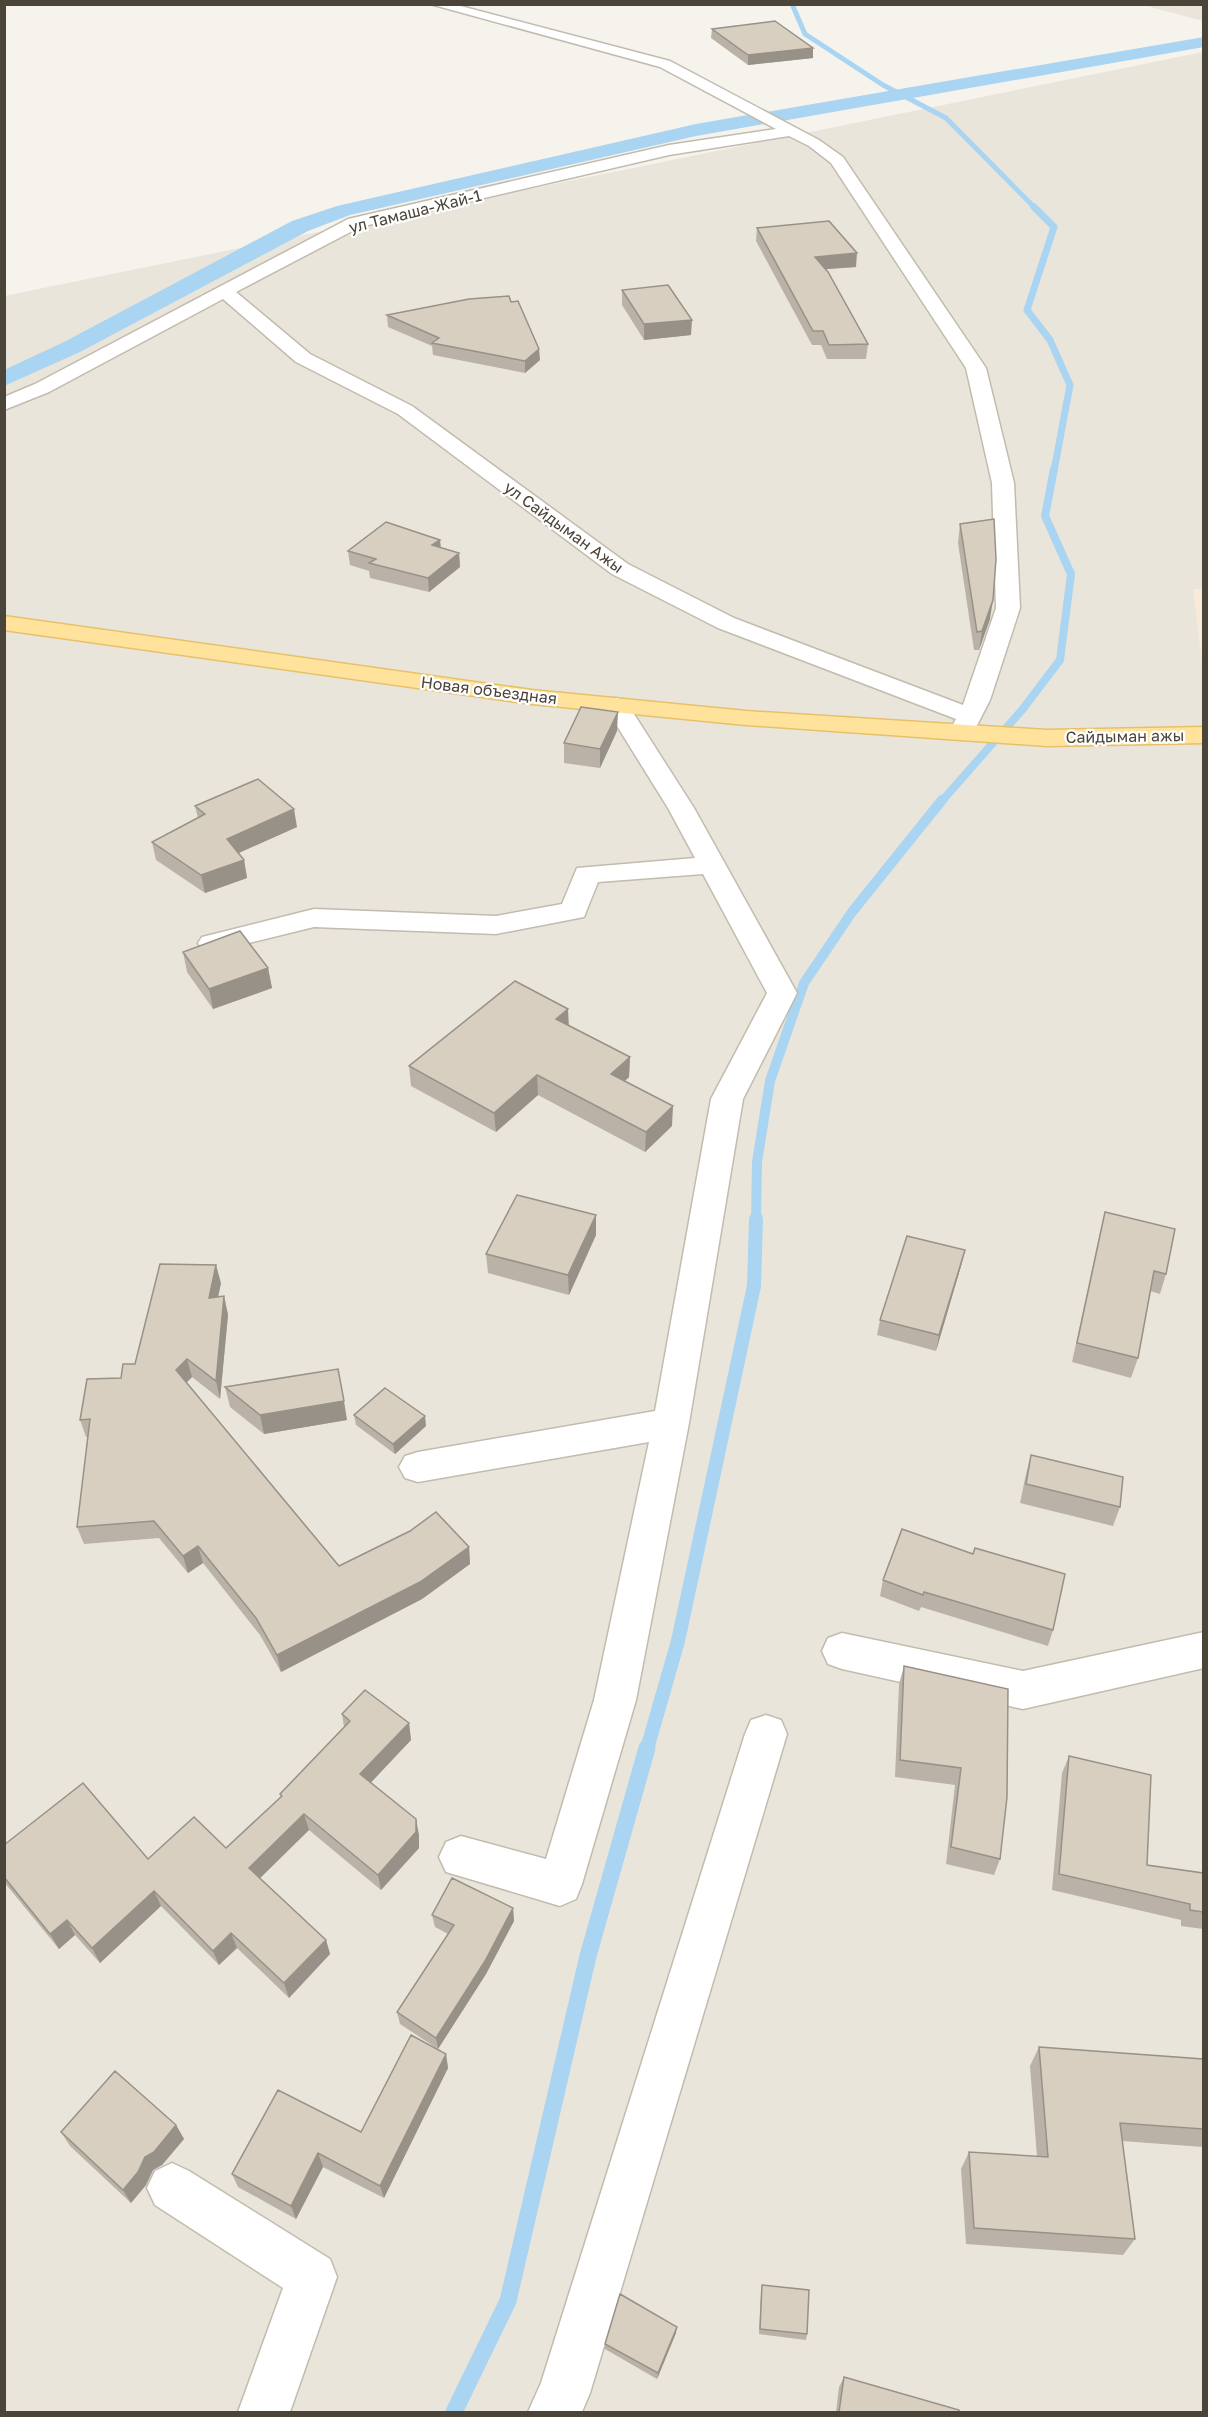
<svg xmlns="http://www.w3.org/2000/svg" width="1208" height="2417" font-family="'Golos Text',sans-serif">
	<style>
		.residential { fill: #eae5da }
		.commercial { fill: #f7ead8 }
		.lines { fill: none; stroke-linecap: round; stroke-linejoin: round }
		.stream-far5 { stroke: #a9d4f2; stroke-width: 5 }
		.stream-far4 { stroke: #a9d4f2; stroke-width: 7 }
		.stream-far3 { stroke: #a9d4f2; stroke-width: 8 }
		.stream-far2 { stroke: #a9d4f2; stroke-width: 10 }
		.stream-far1 { stroke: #a9d4f2; stroke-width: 14 }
		.stream { stroke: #a9d4f2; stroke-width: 17 }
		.canal { fill: #a9d4f2; fill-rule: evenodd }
		.minor-casing { stroke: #c2bbae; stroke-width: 3 }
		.major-casing { stroke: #e6c16a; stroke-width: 3 }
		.minor { fill: #fff; fill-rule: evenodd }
		.major { fill: #ffe39c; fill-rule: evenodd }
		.wall { fill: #bab2a6 }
		.shaded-wall { fill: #979187 }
		.building { fill: #d8cfc1; stroke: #979187; stroke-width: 1.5 }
		.labels { text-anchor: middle; stroke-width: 4.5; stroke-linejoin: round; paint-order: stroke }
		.far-street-label { font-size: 16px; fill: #4b4439; stroke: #fff }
	</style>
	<rect width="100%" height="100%" fill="#f6f3ec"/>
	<!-- residential -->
	<path class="residential" d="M1143 5H1203V21Z
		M1203 52V2412H5L4 296Z"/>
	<!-- commercial -->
	<path class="commercial" d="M1193 589H1203V671Z"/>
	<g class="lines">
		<!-- stream-far5 -->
		<path class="stream-far5" d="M792 4 805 34 883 85 946 118 1035 208"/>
		<!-- stream-far4 -->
		<path class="stream-far4" d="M1034 207 1054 227 1027 310 1050 340 1070 385 1054 471"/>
		<!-- stream-far3 -->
		<path class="stream-far3" d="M941 802 1022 710 1060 660 1071 574 1045 516 1054 469"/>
		<!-- stream-far2 -->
		<path class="stream-far2" d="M756 1221 757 1162 770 1081 804 983 852 912 942 800"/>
		<!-- stream-far1 -->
		<path class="stream-far1" d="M647 1749 678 1641 754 1286 756 1219"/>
		<!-- stream -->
		<path class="stream" d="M454 2412 508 2301 588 1956 647 1748"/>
		<!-- canal -->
		<path class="canal" d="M1204 37V47L696 136 350 215 308 231 80 352 4 386V370L64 342 292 221 337 206 696 124Z"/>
		<defs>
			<path id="minor" d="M430 4H453L670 61 819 140 843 157 986 368 1014 483 1020 608 990 700 971 737 962 740 953 737 949 732 956 719 718 628 612 574 398 414 296 362 223 299 49 392 4 410V397L35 384 348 219 669 145 776 129 660 67ZM789 136 809 146 831 163 966 368 992 483 996 608 963 705 734 618 628 564 412 406 310 354 236 292 360 227 669 155Z
				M616 698 625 700 694 808 797 993 743 1099 689 1423 636 1700 582 1884 576 1899 560 1906 446 1872 439 1857 446 1842 461 1836 546 1859 594 1700 649 1442 418 1482 405 1478 399 1467 405 1456 418 1452 655 1411 711 1099 767 993 703 874 598 882 584 917 496 934 314 927 212 952 202 949 198 943 202 937 314 909 496 916 562 904 577 868 695 858 668 808 604 705 607 700Z
				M1204 1632V1668L1023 1709 842 1669 828 1664 822 1651 828 1638 842 1633 1023 1671Z
				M766 1715 781 1720 787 1734 590 2393 582 2412H528L541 2383 745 1734 751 1720Z
				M172 2163 189 2171 330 2259 337 2277 290 2412H238L283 2288 155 2205 147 2188 155 2171Z"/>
			<path id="major" d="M4 616 532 690 746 711 1047 730 1204 727V743L1047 746 746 725 532 704 4 630Z"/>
		</defs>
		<!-- minor casing -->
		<use href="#minor" class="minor-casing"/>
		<!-- major casing -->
		<use href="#major" class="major-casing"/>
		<!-- minor -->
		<use href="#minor" class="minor"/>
		<!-- major -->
		<use href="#major" class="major"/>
	</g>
	<!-- wall -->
	<path class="wall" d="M712 29 813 58 748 65 711 38Z
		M757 228 856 267 826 269 868 344 866 359H827L821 345H812L756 241Z
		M622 290 691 335 644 340 622 305Z
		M387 315 540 360 525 373 433 355 432 346 388 327Z
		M960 524 990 619 979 650H974L958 543Z
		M440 540 441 548 459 553 460 567 429 592 370 578 369 571 350 565 348 551Z
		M617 731 600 768 564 763V743Z
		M195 806 297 827 238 853 244 860 247 878 205 893 156 860 152 842 198 818Z
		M183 952 268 968 272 988 213 1009 187 972Z
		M569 1025 630 1057 629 1077 625 1081 672 1126 645 1152 538 1095 496 1132 411 1086 409 1066Z
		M1105 1212 1166 1274 1160 1294 1150 1291 1138 1358 1131 1378 1072 1362 1100 1232Z
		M596 1235 569 1295 488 1273 486 1254Z
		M965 1250 961 1266 936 1351 877 1335 880 1320Z
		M221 1283 218 1297 224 1296 228 1315 220 1399 192 1377 186 1383 339 1566 469 1547 470 1564 422 1599 281 1672 260 1635 203 1563 188 1573 159 1538 84 1544 77 1527 88 1437H86L80 1420 121 1378Z
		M225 1387 347 1420 264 1434 230 1407Z
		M354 1415 426 1426 395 1454 356 1425Z
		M1031 1455 1120 1507 1113 1526 1020 1503 1026 1474Z
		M973 1554 1053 1630 1048 1646 921 1607 919 1611 880 1596 883 1580Z
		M904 1666 1008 1689 1000 1859 994 1875 946 1864 955 1785 895 1777 899 1684Z
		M342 1714 409 1723 411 1740 370 1783 419 1835V1848L381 1890 309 1830 260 1878 326 1940 330 1954 289 1998 237 1948 219 1965 161 1906 100 1963 75 1935 59 1949 4 1882V1845L148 1859 226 1848 281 1797 280 1794 344 1727Z
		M1069 1756 1147 1865 1203 1873V1929L1181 1926V1920L1052 1890 1062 1773Z
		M513 1908 514 1921 486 1974 438 2049 400 2024 397 2012 448 1934 435 1927 432 1915Z
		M1039 2047 1203 2059V2147L1122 2141 1135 2239 1123 2255 966 2244 961 2169 969 2152 1037 2157 1030 2066Z
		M446 2054 448 2068 384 2198 323 2167 296 2219 238 2187 232 2174 361 2132Z
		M176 2125 184 2139 162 2165 153 2170 146 2185 131 2203 70 2146 61 2132Z
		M762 2285 807 2334 806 2340 759 2334 761 2291Z
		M676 2333 657 2379 605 2349V2344Z
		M844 2377 959 2412H836L839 2387Z"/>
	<!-- shaded-wall -->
	<path class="shaded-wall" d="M813 48V58L748 65V55Z
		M857 253 856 267 814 270 815 257Z
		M692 320 691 335 644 340V324Z
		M539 349 540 360 525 373V361Z
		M440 540 441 554 432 545Z
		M459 553 460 567 429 592 428 578Z
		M993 600 990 619 979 650 982 631Z
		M618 712 617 731 600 768V749Z
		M294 809 297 827 230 857 227 839Z
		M244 860 247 878 205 893 201 875Z
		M268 968 272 988 213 1009 209 989Z
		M568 1009 569 1028 556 1019Z
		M630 1057 629 1077 611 1094V1074Z
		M537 1075 538 1095 496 1132 494 1113Z
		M673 1106 672 1126 645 1152 646 1132Z
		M596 1215V1235L569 1295 568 1275Z
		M965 1250 961 1266 936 1351 939 1335Z
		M216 1265 221 1283 214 1316 209 1298Z
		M224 1296 228 1315 220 1399 216 1381Z
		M187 1359 192 1377 181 1388 176 1370Z
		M344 1401 347 1420 264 1434 260 1415Z
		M425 1416 426 1426 395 1454 393 1444Z
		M198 1546 203 1563 188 1573 183 1556Z
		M469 1547 470 1564 422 1599 281 1672 277 1655Z
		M409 1723 411 1740 363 1791 360 1774Z
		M304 1814 309 1830 254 1884 249 1868Z
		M416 1819 419 1835V1848L381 1890 378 1875Z
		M154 1891 161 1906 100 1963 92 1948Z
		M513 1908 514 1921 486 1974 438 2049 436 2038Z
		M67 1920 75 1935 59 1949 50 1934Z
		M231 1933 237 1948 219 1965 213 1951Z
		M326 1940 330 1954 289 1998 284 1983Z
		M446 2054 448 2068 384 2198 380 2186Z
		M176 2125 184 2139 162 2165 153 2170 146 2185 131 2203 123 2190 145 2157Z
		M318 2153 323 2167 296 2219 291 2206Z
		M677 2327 676 2333 657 2379 658 2373Z"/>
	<!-- building -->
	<path class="building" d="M775 21 813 48 748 55 712 29Z
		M829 221 857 253 815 257 828 272 868 344 829 345 823 331H813L757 228Z
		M668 285 692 320 644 324 622 290Z
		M509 296 511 302 518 301 539 349 525 361 432 343 439 338 387 315 469 299Z
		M994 519 996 559 993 600 982 631 977 632 960 524Z
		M386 522 440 540 432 545 459 553 428 578 369 563 376 559 348 551Z
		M581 707 618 712 600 749 564 743Z
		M258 779 294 809 227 839 244 860 201 875 152 842 205 814 195 806Z
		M240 931 268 968 209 989 183 952Z
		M515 981 568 1009 556 1019 630 1057 611 1074 673 1106 646 1132 537 1075 494 1113 409 1066Z
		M517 1195 596 1215 568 1275 486 1254Z
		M1105 1212 1175 1229 1166 1274 1154 1271 1138 1358 1077 1343Z
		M907 1236 965 1250 939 1335 880 1320Z
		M160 1264 216 1265 209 1298 224 1296 216 1381 187 1359 176 1370 339 1566 410 1531 436 1512 469 1547 420 1582 277 1655 256 1618 198 1546 183 1556 154 1521 77 1527 90 1419 80 1420 87 1379 121 1378 123 1364H135Z
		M338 1369 344 1401 260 1415 225 1387Z
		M385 1388 425 1416 393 1444 354 1415Z
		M1031 1455 1123 1477 1120 1507 1026 1484Z
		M902 1529 973 1554 975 1548 1065 1574 1053 1630 924 1592 923 1595 883 1580Z
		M904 1666 1008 1689 1007 1797 1000 1859 951 1847 961 1768 900 1760Z
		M365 1690 409 1723 360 1774 416 1819V1832L378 1875 304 1814 249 1868 326 1940 284 1983 231 1933 213 1951 154 1891 92 1948 67 1920 50 1934 4 1877V1845L83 1783 148 1859 194 1817 226 1848 282 1796 280 1794 350 1721 342 1714Z
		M1069 1756 1151 1775 1147 1865 1203 1873V1912L1190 1910V1904L1059 1874Z
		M452 1878 513 1908 485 1961 436 2038 397 2012 454 1925 432 1915Z
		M411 2035 446 2054 380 2186 318 2153 291 2206 232 2174 278 2090 361 2132Z
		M1039 2047 1203 2059V2129L1120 2123 1135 2239 974 2228 969 2152 1048 2157Z
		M115 2071 176 2125 154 2152 145 2157 138 2172 123 2190 61 2132Z
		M762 2285 809 2290 807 2334 760 2329Z
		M620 2294 677 2327 658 2373 605 2344Z
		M844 2377 959 2410V2412H839Z"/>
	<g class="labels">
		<!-- far-street labels -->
		<g class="far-street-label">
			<text transform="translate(415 211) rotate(-14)" y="6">ул Тамаша-Жай-1</text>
			<text transform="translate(564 527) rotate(36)" y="6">ул Сайдыман Ажы</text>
			<text transform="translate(489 690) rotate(7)" y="6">Новая объездная</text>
			<text transform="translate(1125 736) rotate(-1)" y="6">Сайдыман ажы</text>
		</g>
	</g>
	<!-- border -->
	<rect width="1208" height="2417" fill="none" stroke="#4b4439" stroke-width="12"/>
</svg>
